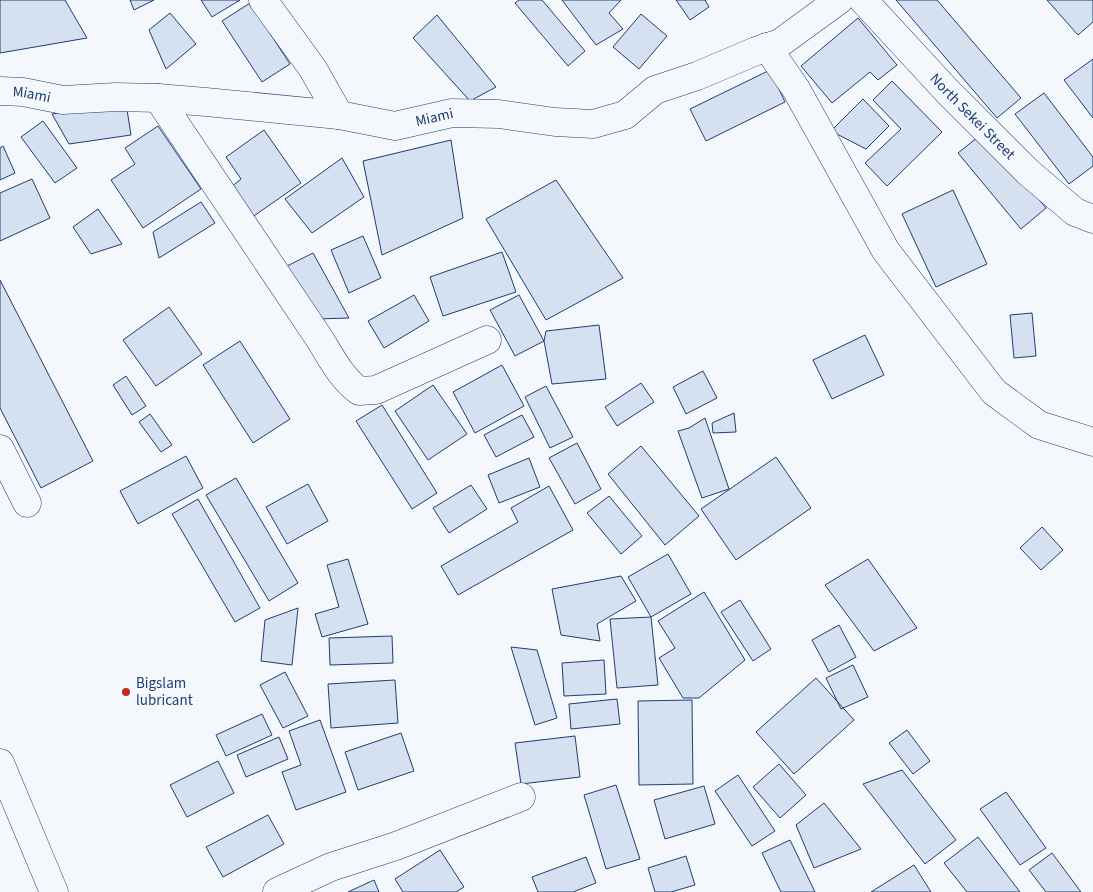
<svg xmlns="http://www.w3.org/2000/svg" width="1093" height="892" font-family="'Source Sans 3',sans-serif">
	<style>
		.building { fill: #d5e0f0; stroke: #1d3f73 }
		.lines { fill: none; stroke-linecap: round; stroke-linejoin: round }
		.minor-casing { stroke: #1d3f73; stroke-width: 29 }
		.highway-casing { stroke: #1d3f73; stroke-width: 29 }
		.minor { stroke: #f4f7fb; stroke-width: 28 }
		.highway { stroke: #f4f7fb; stroke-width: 28 }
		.poi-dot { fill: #c62828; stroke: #f4f7fb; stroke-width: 2 }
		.labels { text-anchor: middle; stroke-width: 4; stroke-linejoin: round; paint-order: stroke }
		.street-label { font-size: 15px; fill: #1d3f73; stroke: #f4f7fb }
		.poi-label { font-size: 15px; fill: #1d3f73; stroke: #f4f7fb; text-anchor: start }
	</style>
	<rect width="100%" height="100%" fill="#f4f7fb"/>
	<!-- building -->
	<path class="building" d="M0 0H65L87 38 0 53Z
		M130 0H154L134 10Z
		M201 0H240L212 17Z
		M519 0H542L585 51 568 66 515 3Z
		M562 0H621L609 13 623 29 596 45Z
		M676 0H705L709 7 690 20Z
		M896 0H937L1021 98 997 118Z
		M1047 0H1093V22L1078 35Z
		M250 3 290 64 262 82 222 21Z
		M170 13 196 44 166 69 149 30Z
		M641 14 667 36 639 69 613 47Z
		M437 15 496 87 470 101 413 38Z
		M858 18 897 65 878 80 870 72 832 103 801 66Z
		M1093 59V118L1064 80Z
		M770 70 785 102 706 141 690 109Z
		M892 81 942 132 887 186 865 163 901 129 873 100Z
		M1044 93 1093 157V166L1069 184 1015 114Z
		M863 99 889 126 866 149 831 131Z
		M126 103 131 135 69 144 52 114Z
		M43 121 77 168 55 183 21 137Z
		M158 126 201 189 143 228 111 180 135 164 125 148Z
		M264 130 301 183 251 218 230 188 241 179 226 157Z
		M983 133 1046 208 1021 229 958 153Z
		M451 140 463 218 382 255 363 161Z
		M3 146 15 173 0 180V148Z
		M342 158 364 197 312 233 285 199Z
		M32 179 50 218 0 241V193Z
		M556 180 623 278 546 320 486 219Z
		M953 190 987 264 936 287 902 214Z
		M201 202 215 223 159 258 153 232Z
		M98 209 122 244 91 254 73 227Z
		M363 236 381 278 349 293 331 250Z
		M502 252 516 292 443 316 430 277Z
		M313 253 349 318 316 319 287 266Z
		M0 280 93 461 41 488 0 408Z
		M414 295 429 321 384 348 368 321Z
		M519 295 544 341 515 356 490 310Z
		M169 307 202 354 156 386 123 340Z
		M1032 313 1036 356 1014 358 1010 315Z
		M599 325 606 379 552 384 544 341 546 331Z
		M865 335 884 375 832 399 813 360Z
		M240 341 290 419 253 443 203 365Z
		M502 365 524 406 475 433 453 392Z
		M703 371 717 398 686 414 673 387Z
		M126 376 146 406 132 415 113 385Z
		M641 383 654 402 617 426 605 407Z
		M433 385 467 434 428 460 395 411Z
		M546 386 573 437 550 448 525 397Z
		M382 405 437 493 412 509 356 421Z
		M734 413 736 432 713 433 712 423Z
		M150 414 172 445 161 452 139 422Z
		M522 415 534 437 496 457 484 435Z
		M705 418 729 489 702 498 678 431 689 428Z
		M577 443 601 489 575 504 549 458Z
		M641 446 699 516 665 545 608 474Z
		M186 456 203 488 138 524 120 491Z
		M776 457 811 508 736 560 701 509Z
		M529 458 540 487 499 503 488 475Z
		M236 478 298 583 269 601 206 495Z
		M308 484 328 521 287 544 266 507Z
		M471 485 487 509 449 533 433 508Z
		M549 486 573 530 458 595 441 566 518 522 511 508Z
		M609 496 642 536 621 554 587 513Z
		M198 499 260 608 235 622 172 514Z
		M1042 527 1063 550 1041 570 1020 548Z
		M668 554 691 594 651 617 628 577Z
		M348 559 368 624 322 637 315 614 339 607 327 565Z
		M868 559 917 628 874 651 825 585Z
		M621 576 636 601 597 624 600 641 561 635 552 589Z
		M704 592 745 660 699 698H683L659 658 675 648 658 621Z
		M740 600 771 649 753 661 721 612Z
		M298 608 292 665 261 661 265 620Z
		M651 617 658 685 617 688 610 619Z
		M839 625 856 657 829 672 812 640Z
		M392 636 393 663 330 665 329 638Z
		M511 647 537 650 557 718 535 725Z
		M604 660 606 694 564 696 562 663Z
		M853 665 868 697 841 709 826 678Z
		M285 672 308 716 283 728 260 685Z
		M816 678 854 720 794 774 756 732Z
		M395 680 398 723 331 728 328 684Z
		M617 699 620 724 571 729 569 704Z
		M692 700 693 784 639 785 638 701Z
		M262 714 272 735 226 756 216 735Z
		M320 720 346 792 296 810 282 772 301 765 289 731Z
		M907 730 930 761 913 774 889 743Z
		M401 733 414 771 358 790 345 752Z
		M575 736 580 777 521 784 515 743Z
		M279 737 288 759 246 777 237 755Z
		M218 761 234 793 187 817 170 785Z
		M779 764 806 795 780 818 753 787Z
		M902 770 956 840 925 864 863 784Z
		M738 775 775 831 752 846 715 791Z
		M616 785 640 859 606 869 584 795Z
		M704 786 715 824 665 839 654 800Z
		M1006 792 1046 848 1020 865 980 809Z
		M824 803 861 849 814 868 796 825Z
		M268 815 284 844 223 877 206 847Z
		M978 837 1020 892H967L944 863Z
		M790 840 815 892H781L762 853Z
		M440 850 464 887 456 892H403L395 879Z
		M1052 853 1081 892H1046L1029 870Z
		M686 856 695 885 671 892H655L648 868Z
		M586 857 596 883 573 892H538L532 877Z
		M914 865 931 892H871Z
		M374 880 379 892H348Z"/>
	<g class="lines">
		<defs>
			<g id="minor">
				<path d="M263 0 313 69 339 115"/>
				<path id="s1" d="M863 0 948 92 1028 172 1075 212 1093 219"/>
				<path d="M767 47 796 89 886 251 994 392 1039 425 1093 442"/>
				<path id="s2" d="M0 91 23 92 63 100 116 97 158 98 206 102 339 115 395 126 452 113 499 114 555 122 593 124 625 115 655 90 697 76 756 51 780 43 839 0"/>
				<path d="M158 98 319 338C331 357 341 378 359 391L376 390 487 340"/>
				<path d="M0 449 27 503"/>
				<path d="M277 892 331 867 396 846 521 797"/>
			</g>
			<path id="highway" d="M0 763 54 892"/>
		</defs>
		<!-- minor casing -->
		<use href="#minor" class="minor-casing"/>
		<!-- highway casing -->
		<use href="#highway" class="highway-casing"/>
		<!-- minor -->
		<use href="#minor" class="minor"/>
		<!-- highway -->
		<use href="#highway" class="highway"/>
	</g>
	<!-- markers -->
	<circle class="poi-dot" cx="126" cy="692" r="5"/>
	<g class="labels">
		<!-- street labels -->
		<g class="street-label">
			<text dy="5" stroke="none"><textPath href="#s2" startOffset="32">Miami</textPath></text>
			<text dy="5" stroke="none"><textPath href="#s1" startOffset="160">North Sekei Street</textPath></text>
			<text dy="5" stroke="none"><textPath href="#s2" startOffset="438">Miami</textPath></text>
		</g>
		<!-- poi labels -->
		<g class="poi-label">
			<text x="136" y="688">Bigslam<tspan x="136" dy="17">lubricant</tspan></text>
		</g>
	</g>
</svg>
